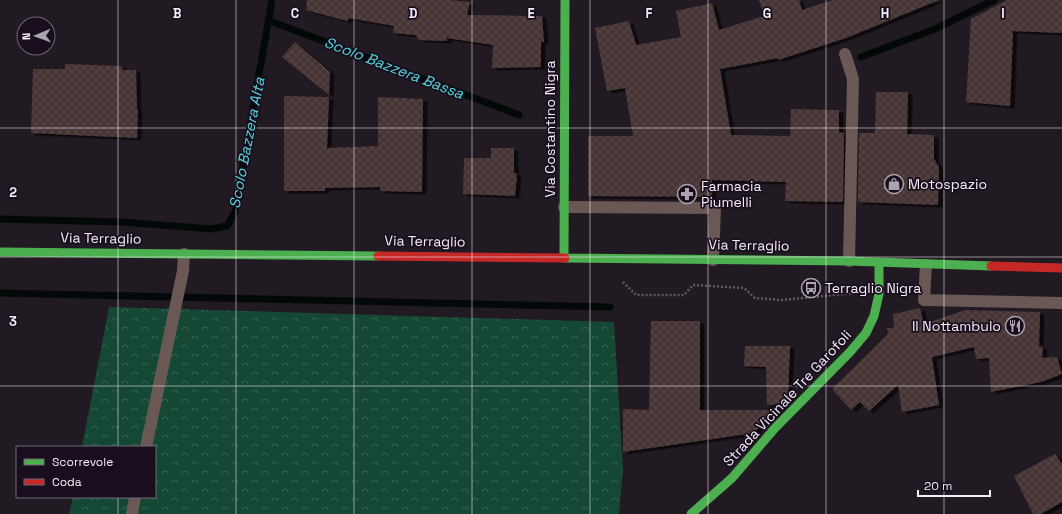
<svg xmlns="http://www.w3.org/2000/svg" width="1062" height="514" font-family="'Space Grotesk',sans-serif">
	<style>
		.forest { fill: url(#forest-crowns) }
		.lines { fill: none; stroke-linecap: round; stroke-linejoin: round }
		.stream { stroke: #030909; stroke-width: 7 }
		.building { fill: url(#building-cross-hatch); filter: url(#shadow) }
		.path { stroke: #645859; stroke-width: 2.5; stroke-dasharray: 2 2; stroke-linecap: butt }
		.lane { stroke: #6a5855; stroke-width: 12 }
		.fast { stroke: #4caf50; stroke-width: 9 }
		.jam { stroke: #c62828; stroke-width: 9 }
		.grid { fill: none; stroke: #f5edf8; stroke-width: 1; stroke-opacity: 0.55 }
		.labels { text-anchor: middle; stroke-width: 3.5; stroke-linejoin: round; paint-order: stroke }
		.street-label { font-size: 14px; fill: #f5edf8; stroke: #180e1d }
		.poi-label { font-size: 14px; fill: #f5edf8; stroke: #180e1d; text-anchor: start }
		.water-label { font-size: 15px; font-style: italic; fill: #52d6da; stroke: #180e1d }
		.grid-label { font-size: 13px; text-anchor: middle; font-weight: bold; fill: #f5edf8; stroke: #180e1d; stroke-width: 3.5; stroke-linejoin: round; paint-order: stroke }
	</style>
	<defs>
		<pattern id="forest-crowns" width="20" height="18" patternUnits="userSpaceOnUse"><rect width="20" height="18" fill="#144835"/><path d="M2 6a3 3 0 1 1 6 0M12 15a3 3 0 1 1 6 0" fill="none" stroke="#376353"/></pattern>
		<pattern id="building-cross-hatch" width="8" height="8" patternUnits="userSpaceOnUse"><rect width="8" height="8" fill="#463436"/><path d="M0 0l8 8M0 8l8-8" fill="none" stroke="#58484a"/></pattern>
		<filter id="shadow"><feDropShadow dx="4.5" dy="2.5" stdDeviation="0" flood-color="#0009"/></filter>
	</defs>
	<rect width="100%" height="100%" fill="#211a22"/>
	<!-- forest -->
	<path class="forest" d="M109 307 614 322 623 470 619 514H69L73 497H155V447H82Z"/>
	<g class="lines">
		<!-- stream -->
		<path class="stream" d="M270 21 519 115
			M861 57 935 29 994 0
			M0 219 122 222 211 229 227 226 235 212 272 0
			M0 293 610 307"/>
	</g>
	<!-- building -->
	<path class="building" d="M307 0H450L470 2 467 15 542 16 544 42H541V67L492 68 493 45 447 38V41L419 40 415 35 393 33 394 26 349 18 347 21 306 10Z
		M759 0H799L802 10 833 0H939L846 38 778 60V58L720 69 731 135 790 136 791 109 839 110V132L844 133 843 202 785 201 786 182 712 180V197L588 196V136H633L625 88 607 91 595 28 629 21 636 45 681 37 676 11 712 3 719 30 764 16Z
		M1007 0H1062V33L1013 31 1010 106 966 102 971 19Z
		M295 42 330 72 329 95 282 57Z
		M65 64 121 66 123 70H136L137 109 138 110 137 138 31 133 33 69H65Z
		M876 92H908L907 134 934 135V159L939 167 938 205 858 202 859 133H875Z
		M284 96 329 97 327 148 378 146V97L423 99 422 192 381 191 380 187 325 188V191H284Z
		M491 148H514V173H517L515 196 463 194 464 158H491Z
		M920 308 924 324 965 310 1040 312 1039 346 1043 347 1042 358 1057 357 1062 374 1041 382 991 392 989 358 976 359 974 347 932 357 939 405 902 412 898 385 869 411 860 402 851 410 832 389 888 334 887 328H894L893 314Z
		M651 321H700V410H769V416L754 433 623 452V409L649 410Z
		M745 346H790L788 397 781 404 767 405 766 367 744 366Z
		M1055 454 1062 464V502L1041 514H1033L1014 476Z"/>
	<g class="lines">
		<!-- path -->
		<path class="path" d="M623 282 636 295H684L693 285 744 288 755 298 782 300 856 293"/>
		<!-- lane -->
		<path class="lane" d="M845 54 853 79 849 261
			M564 207 715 208 713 260
			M926 265 924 300 1062 303
			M146 447 183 271 184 254
			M132 514 135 497"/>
		<!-- fast -->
		<path class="fast" d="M0 252 378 256
			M564 257 565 0
			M565 258 849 261 991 266
			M691 514 732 478 775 428 850 352 866 333 874 316 879 294V262"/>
		<!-- jam -->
		<path class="jam" d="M378 256 565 258
			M991 266 1062 268"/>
	</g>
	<!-- grid -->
	<path class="grid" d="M118 0V447M236 0V514M354 0V514M472 0V514M590 0V514M708 0V514M826 0V514M944 0V514M0 128H1062M0 257H1062M0 386H1062M118 497V514"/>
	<!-- icons -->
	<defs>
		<symbol id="shop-ring" viewBox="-11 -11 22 22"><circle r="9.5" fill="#180e1d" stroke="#aba3ad" stroke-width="1.5"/><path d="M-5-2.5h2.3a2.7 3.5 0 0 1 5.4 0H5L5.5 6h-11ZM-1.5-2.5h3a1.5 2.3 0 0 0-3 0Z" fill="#aba3ad"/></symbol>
		<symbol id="pharmacy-ring" viewBox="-11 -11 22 22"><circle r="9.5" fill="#180e1d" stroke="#aba3ad" stroke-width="1.5"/><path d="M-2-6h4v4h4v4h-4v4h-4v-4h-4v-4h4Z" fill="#aba3ad"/></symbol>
		<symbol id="bus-ring" viewBox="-11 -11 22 22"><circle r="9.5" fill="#180e1d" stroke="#aba3ad" stroke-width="1.5"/><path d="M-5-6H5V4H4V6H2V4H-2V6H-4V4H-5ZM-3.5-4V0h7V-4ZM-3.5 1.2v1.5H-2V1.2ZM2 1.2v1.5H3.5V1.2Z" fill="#aba3ad"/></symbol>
		<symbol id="restaurant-ring" viewBox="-11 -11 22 22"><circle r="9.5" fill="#180e1d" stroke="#aba3ad" stroke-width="1.5"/><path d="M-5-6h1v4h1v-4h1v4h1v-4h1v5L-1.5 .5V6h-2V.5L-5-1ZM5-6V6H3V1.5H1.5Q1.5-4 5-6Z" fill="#aba3ad"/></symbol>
	</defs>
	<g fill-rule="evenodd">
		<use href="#shop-ring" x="883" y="173" width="22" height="22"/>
		<use href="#pharmacy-ring" x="676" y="183" width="22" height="22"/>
		<use href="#bus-ring" x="800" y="277" width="22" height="22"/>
		<use href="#restaurant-ring" x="1004" y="315" width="22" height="22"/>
	</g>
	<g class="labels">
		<!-- street labels -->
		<g class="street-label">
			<text transform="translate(550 129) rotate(-90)" y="5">Via Costantino Nigra</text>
			<text transform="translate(101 238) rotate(1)" y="5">Via Terraglio</text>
			<text transform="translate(425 241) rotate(1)" y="5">Via Terraglio</text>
			<text transform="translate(749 245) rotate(1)" y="5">Via Terraglio</text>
			<text transform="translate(787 398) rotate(-47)" y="5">Strada Vicinale Tre Garofoli</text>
		</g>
		<!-- poi labels -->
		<g class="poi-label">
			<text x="908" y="189">Motospazio</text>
			<text x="701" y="191">Farmacia<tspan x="701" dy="16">Piumelli</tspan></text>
			<text x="825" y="293">Terraglio Nigra</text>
			<text x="1001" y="331" text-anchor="end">Il Nottambulo</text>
		</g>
		<!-- water labels -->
		<g class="water-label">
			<text transform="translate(394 68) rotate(21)" y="5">Scolo Bazzera Bassa</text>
			<text transform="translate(247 143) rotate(-79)" y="5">Scolo Bazzera Alta</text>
		</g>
	</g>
	<g class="grid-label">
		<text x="177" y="18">B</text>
		<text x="295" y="18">C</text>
		<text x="413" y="18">D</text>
		<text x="531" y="18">E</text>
		<text x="649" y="18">F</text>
		<text x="767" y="18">G</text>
		<text x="885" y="18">H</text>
		<text x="1003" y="18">I</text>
		<text x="13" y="197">2</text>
		<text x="13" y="326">3</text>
	</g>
	<!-- legend -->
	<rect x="16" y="446" width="140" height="52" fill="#180e1d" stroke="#706775"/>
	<rect x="24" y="459" width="20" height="6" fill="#4caf50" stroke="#706775"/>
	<text x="52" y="466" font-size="12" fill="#f5edf8">Scorrevole</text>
	<rect x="24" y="479" width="20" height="6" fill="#c62828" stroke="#706775"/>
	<text x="52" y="486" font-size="12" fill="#f5edf8">Coda</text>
	<!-- north arrow -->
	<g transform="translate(36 36) rotate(268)"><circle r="19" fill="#180e1d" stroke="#706775"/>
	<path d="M0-3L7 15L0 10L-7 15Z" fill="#aba3ad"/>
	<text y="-6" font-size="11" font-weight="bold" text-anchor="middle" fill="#f5edf8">N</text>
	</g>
	<!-- scale -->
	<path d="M918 490v6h72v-6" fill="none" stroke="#f5edf8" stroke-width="2"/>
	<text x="924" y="490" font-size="12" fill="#f5edf8" stroke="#180e1d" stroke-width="3" paint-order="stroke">20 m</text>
</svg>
